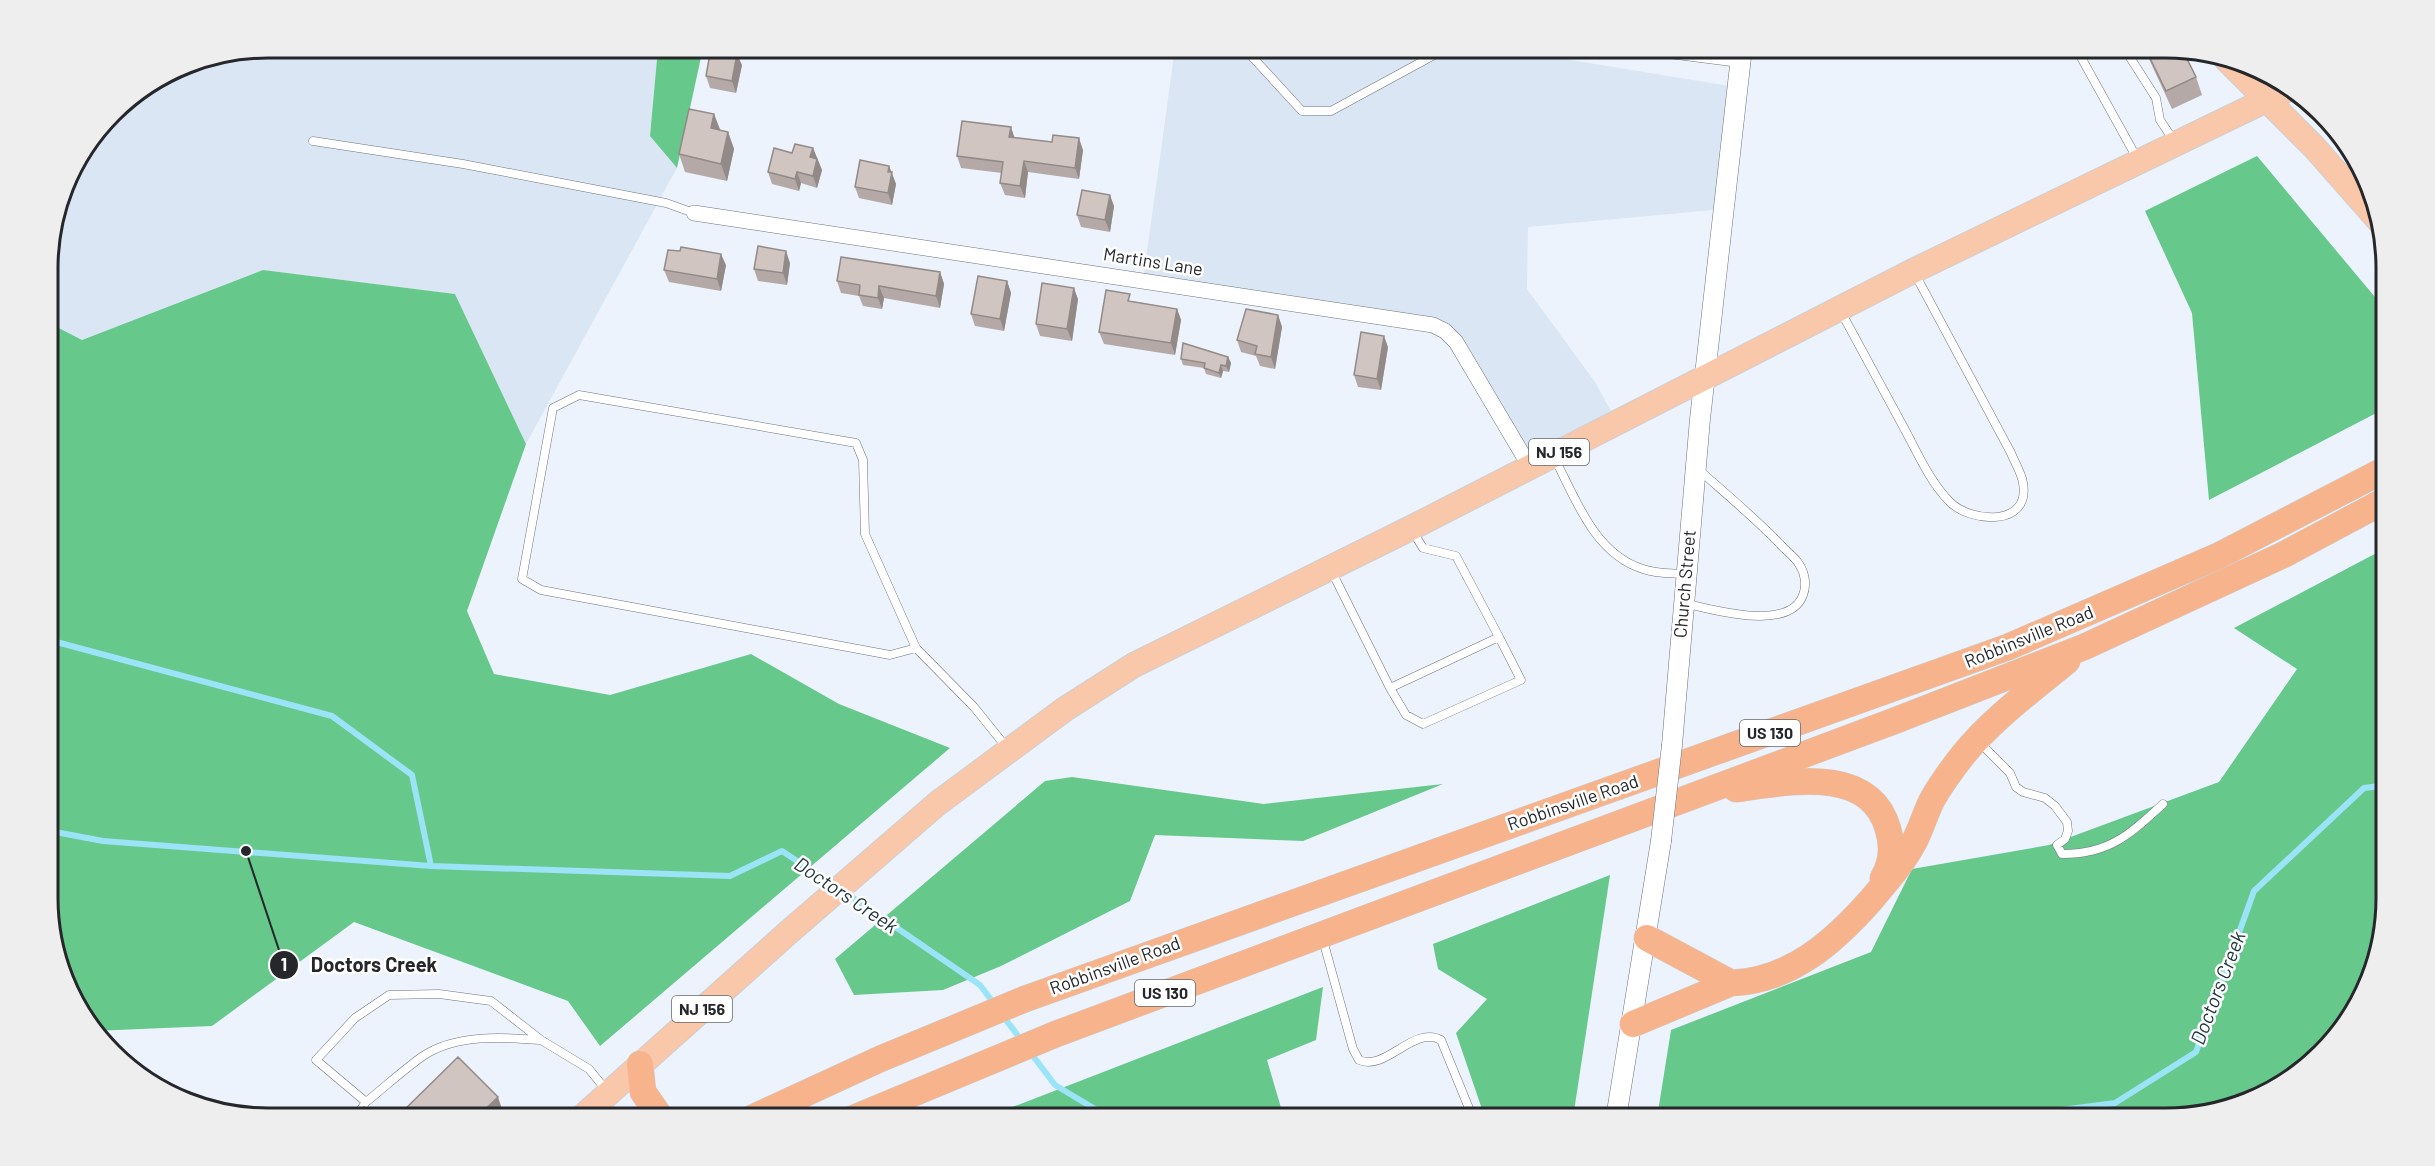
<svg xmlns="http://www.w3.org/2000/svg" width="2435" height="1166" font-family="Barlow,sans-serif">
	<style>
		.built { fill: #dbe6f5 }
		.forest { fill: #67c88b }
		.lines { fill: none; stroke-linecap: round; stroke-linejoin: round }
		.stream { stroke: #9be3f7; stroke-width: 6 }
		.service-casing { stroke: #6f747c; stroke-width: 9 }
		.minor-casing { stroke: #6f747c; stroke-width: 16 }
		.tertiary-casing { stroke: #6f747c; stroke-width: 21 }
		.primary-casing { stroke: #cfcfd0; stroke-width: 26 }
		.trunk-casing { stroke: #cfcfd0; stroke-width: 27 }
		.service { stroke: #fff; stroke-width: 8 }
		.minor { stroke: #fff; stroke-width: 15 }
		.tertiary { stroke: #fff; stroke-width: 20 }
		.primary { stroke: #f9c7a9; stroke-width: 24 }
		.trunk { stroke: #f7b48c; stroke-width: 26 }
		.tertiary-bridge-casing { stroke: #6f747c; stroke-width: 21; stroke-linecap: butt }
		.tertiary-bridge { stroke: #fff; stroke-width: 20 }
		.wall { fill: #b4a9a6 }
		.shaded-wall { fill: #928a87 }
		.building { fill: #d1c5c1; stroke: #928a87; stroke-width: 1.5 }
		.labels { text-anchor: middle; stroke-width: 5; stroke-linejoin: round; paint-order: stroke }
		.shield { fill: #fff; stroke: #66686a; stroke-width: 1.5 }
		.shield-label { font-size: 16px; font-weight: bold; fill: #25272a }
		.street-label { font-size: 18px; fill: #25272a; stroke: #fff }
		.water-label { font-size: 20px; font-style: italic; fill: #1c343a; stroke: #fff }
		.rim { fill: none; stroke: #25272a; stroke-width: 3 }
		.leader { fill: none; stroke: #25272a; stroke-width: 2 }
		.callout-dot { fill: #25272a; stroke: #fff; stroke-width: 2 }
		.mark-label { font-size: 18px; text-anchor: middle; font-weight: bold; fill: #fff }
		.callout-label { font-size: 20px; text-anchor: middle; font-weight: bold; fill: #25272a; stroke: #fff; stroke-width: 5; stroke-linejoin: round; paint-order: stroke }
	</style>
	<rect width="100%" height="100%" fill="#ecf3fc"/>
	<!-- built -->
	<path class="built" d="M268 48H658L650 136 677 168 526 444 455 294 263 270 82 340 49 323V254L71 171 123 103 184 65Z
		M1175 48H1542L1540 55 1736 87 1725 209 1528 227 1527 289 1595 382 1617 422 1530 467 1445 331 1143 281Z"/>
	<!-- forest -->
	<path class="forest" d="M658 48H703L677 168 650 136Z
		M2257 156 2385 309 2386 408 2209 500 2192 313 2145 211Z
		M263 270 455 294 526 444 467 611 494 674 610 695 751 654 839 704 950 748 600 1046 568 1001 354 922 212 1026 93 1031 50 927 49 323 82 340Z
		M2386 548 2387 898 2370 982 2333 1043 2289 1081 2238 1106 2181 1118H1657L1671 1030 1871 952 1912 869 2049 845 2219 782 2297 669 2234 628Z
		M1072 777 1264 804 1443 784 1303 841 1155 835 1130 901 1001 966 943 990 854 995 835 959 1045 781Z
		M1610 875 1573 1118H1485L1456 1033 1487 999 1438 969 1433 944Z
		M1323 987 1316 1040 1267 1060 1284 1118H984Z"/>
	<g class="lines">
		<!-- stream -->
		<path class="stream" d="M49 640 332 716 412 775 431 866
			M50 831 103 841 431 866 730 876 782 851 835 886
			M843 891 980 985 995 1005
			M1003 1016 1022 1041
			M1030 1052 1055 1085 1110 1118
			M2000 1118 2115 1103 2196 1052 2254 891 2364 788 2387 785"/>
		<defs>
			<path id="service" d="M1244 48 1302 111H1331L1447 48
				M1623 48 1739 63
				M1989 48 1993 51 2002 48
				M2124 48 2156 98 2160 120 2174 141
				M2077 50 2138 160
				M313 141 463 164 666 203 694 213
				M1840 310C1862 350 1883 389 1904 428 1917 452 1930 482 1950 502 1971 523 2031 527 2023 483 2022 474 2015 463 2011 453L1915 274
				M1555 459C1576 500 1595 554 1643 569 1656 574 1672 573 1685 574
				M1332 572 1390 688 1499 637 1456 556 1423 548 1413 532
				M1684 603C1713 610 1790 632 1803 595 1807 585 1805 573 1799 564 1795 557 1786 551 1780 544 1754 517 1726 494 1698 469
				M916 648 890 655 541 590 522 579 553 408 579 395 856 443 863 460 865 534 916 648 974 707 1007 748
				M1390 688 1406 715 1423 724 1521 680 1499 637
				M1980 743 2010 773 2016 787 2023 792 2045 798 2055 806 2067 822 2068 831 2065 839 2057 845 2062 854C2110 854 2130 834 2163 804
				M1323 940 1353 1049 1359 1060C1386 1072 1413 1025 1441 1040L1473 1118
				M366 1102C385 1087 403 1070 423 1056 456 1034 503 1037 540 1040
				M355 1118 366 1102 316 1060 355 1018 389 995 439 994 491 1001 541 1040 589 1069 606 1090"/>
			<path id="minor" d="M694 213 1433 325 1445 331 1456 342 1530 467"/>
			<path id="tertiary" d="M1672 745 1700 419 1742 48
				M1616 1118 1661 841"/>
			<path id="primary" d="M2227 60 2314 147 2380 222
				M581 1118 790 931 938 803 1065 709 1134 665 1411 528 1913 271 2291 88"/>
			<path id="trunk" d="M1736 789C1785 783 1869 763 1888 829 1893 845 1892 863 1883 878
				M1647 938 1731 983
				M1633 1024 1731 983C1790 981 1834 942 1871 900 1886 882 1903 863 1914 842 1921 829 1925 814 1932 800 1941 784 1952 769 1963 755 1992 719 2032 690 2067 661
				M640 1064 643 1092 661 1118
				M752 1118 880 1059 1025 999 2008 647 2218 556 2386 469
				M854 1118 1056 1034 1894 721 2084 647 2283 555 2386 500"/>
		</defs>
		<!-- service casing -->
		<use href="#service" class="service-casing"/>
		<!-- minor casing -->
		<use href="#minor" class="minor-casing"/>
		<!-- tertiary casing -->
		<use href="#tertiary" class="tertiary-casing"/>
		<!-- primary casing -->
		<use href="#primary" class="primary-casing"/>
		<!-- trunk casing -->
		<use href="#trunk" class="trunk-casing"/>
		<!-- service -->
		<use href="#service" class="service"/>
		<!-- minor -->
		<use href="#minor" class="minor"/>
		<!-- tertiary -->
		<use href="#tertiary" class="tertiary"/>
		<!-- primary -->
		<use href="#primary" class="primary"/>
		<!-- trunk -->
		<use href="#trunk" class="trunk"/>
		<defs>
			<path id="tertiary-bridge" d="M1661 841 1672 745"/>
		</defs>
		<!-- tertiary-bridge casing -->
		<use href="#tertiary-bridge" class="tertiary-bridge-casing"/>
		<!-- tertiary-bridge -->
		<use href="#tertiary-bridge" class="tertiary-bridge"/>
	</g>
	<!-- wall -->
	<path class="wall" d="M2144 48H2167L2196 77 2202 95 2172 109Z
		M742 65 736 93 710 88 706 76Z
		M714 114 720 130 728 132 734 149 727 181 685 172 679 154Z
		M1014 138 1083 150 1079 179 1028 172 1025 198 1005 195 1000 183 1002 173 961 168 957 156Z
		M813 148 822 170 817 188 801 183 799 191 772 184 768 172 792 153Z
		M889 166 896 184 892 205 859 198 855 187Z
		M1114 206 1110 232 1081 227 1077 215Z
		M790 263 787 285 758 281 754 269Z
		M726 265 721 291 669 282 664 270Z
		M940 272 944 284 940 308 884 298 882 309 863 306 859 296 841 293 837 281Z
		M1007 281 1011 293 1004 331 975 326 971 314Z
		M1078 299 1072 341 1040 336 1036 324Z
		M1132 301 1177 309 1181 320 1175 355 1104 344 1099 332Z
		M1278 315 1282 327 1275 369 1260 366 1256 356 1241 352 1237 340Z
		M1388 347 1381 390 1358 387 1354 375Z
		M1228 357 1231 363 1229 372 1223 371 1221 378 1206 374 1204 368 1183 365 1181 359Z"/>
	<!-- shaded-wall -->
	<path class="shaded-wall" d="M737 54 742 65 736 93 732 81Z
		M714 114 721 132 711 128Z
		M1011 127 1015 139 1009 137Z
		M728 132 734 149 727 181 721 164Z
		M1079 138 1083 150 1079 179 1075 168Z
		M813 148 822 170 817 188 813 176 810 157Z
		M1024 161 1028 172 1025 198 1020 186Z
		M889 166 896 184 892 205 888 193V172Z
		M797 172 801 183 799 191 795 179Z
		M1110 195 1114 206 1110 232 1105 220Z
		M786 251 790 263 787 285 783 273Z
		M721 254 726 265 721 291 717 279Z
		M940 272 944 284 940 308 936 296Z
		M1007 281 1011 293 1004 331 1000 319Z
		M879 286 884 298 882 309 878 298Z
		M1074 288 1078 299 1072 341 1067 329Z
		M1177 309 1181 320 1175 355 1171 343Z
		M1278 315 1282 327 1275 369 1271 357Z
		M1384 336 1388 347 1381 390 1377 379Z
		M1228 357 1231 363 1229 372 1226 366Z
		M1221 365 1223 371 1221 378 1219 373Z
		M498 1097 505 1118H476Z"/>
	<!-- building -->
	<path class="building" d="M711 48 737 54 732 81 706 76Z
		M2145 48H2167L2183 51 2196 77 2166 91Z
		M689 109 714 114 711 128 728 132 721 164 679 154Z
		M962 121 1011 127 1009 137 1052 142 1053 135 1079 138 1075 168 1024 161 1020 186 1000 183 1003 162 957 156Z
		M795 144 813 148 810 157 817 159 813 176 797 172 795 179 768 172 774 148 792 153Z
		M860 160 889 166 888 172H892L888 193 855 187Z
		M1082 190 1110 195 1105 220 1077 215Z
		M758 246 786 251 783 273 754 269Z
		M681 247 721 254 717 279 664 270 668 250 680 251Z
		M841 257 940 272 936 296 879 286 878 298 859 295 860 285 837 281Z
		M978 276 1007 281 1000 319 971 314Z
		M1042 283 1074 288 1067 329 1036 324Z
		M1106 290 1130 294 1128 301 1177 309 1171 343 1099 332Z
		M1246 309 1278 315 1271 357 1255 354 1257 346 1237 340Z
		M1361 332 1384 336 1377 379 1354 375Z
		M1183 343 1228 357 1226 366 1221 365 1219 373 1204 368 1205 363 1181 359Z
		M458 1057 498 1097 476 1118H396Z
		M364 1107 375 1118H353Z"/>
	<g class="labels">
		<!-- shield labels -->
		<g class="shield">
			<rect x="1529" y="439" width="60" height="26" rx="4.5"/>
			<rect x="1740" y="720" width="60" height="26" rx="4.5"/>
			<rect x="1135" y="980" width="60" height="26" rx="4.5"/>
			<rect x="672" y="996" width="60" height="26" rx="4.5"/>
		</g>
		<g class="shield-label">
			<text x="1559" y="458">NJ 156</text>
			<text x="1770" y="739">US 130</text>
			<text x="1165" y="999">US 130</text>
			<text x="702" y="1015">NJ 156</text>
		</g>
		<!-- street labels -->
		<g class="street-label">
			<text transform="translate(1153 262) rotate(9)" y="6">Martins Lane</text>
			<text transform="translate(1685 584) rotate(-85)" y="6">Church Street</text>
			<text transform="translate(2029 637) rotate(-22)" y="6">Robbinsville Road</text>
			<text transform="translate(1573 803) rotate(-19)" y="6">Robbinsville Road</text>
			<text transform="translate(1115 966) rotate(-20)" y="6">Robbinsville Road</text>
		</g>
		<!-- water labels -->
		<g class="water-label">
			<text transform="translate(846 895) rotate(34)" y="7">Doctors Creek</text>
			<text transform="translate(2218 988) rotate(-69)" y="7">Doctors Creek</text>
		</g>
	</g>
	<!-- crop -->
	<path d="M0 0H2435V1166H0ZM268 58H2166A210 210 0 0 1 2376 268V898A210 210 0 0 1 2166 1108H268A210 210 0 0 1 58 898V268A210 210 0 0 1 268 58Z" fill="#eee" fill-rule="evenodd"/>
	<path class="rim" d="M268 58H2166A210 210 0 0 1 2376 268V898A210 210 0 0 1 2166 1108H268A210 210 0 0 1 58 898V268A210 210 0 0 1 268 58Z"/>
	<!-- callouts -->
	<path class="leader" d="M246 851L284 965"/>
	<g class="callout-dot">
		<circle cx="246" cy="851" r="6"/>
		<circle cx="284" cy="965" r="15"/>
	</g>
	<g class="mark-label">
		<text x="284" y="971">1</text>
	</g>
	<g class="callout-label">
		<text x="374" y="972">Doctors Creek</text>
	</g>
</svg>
